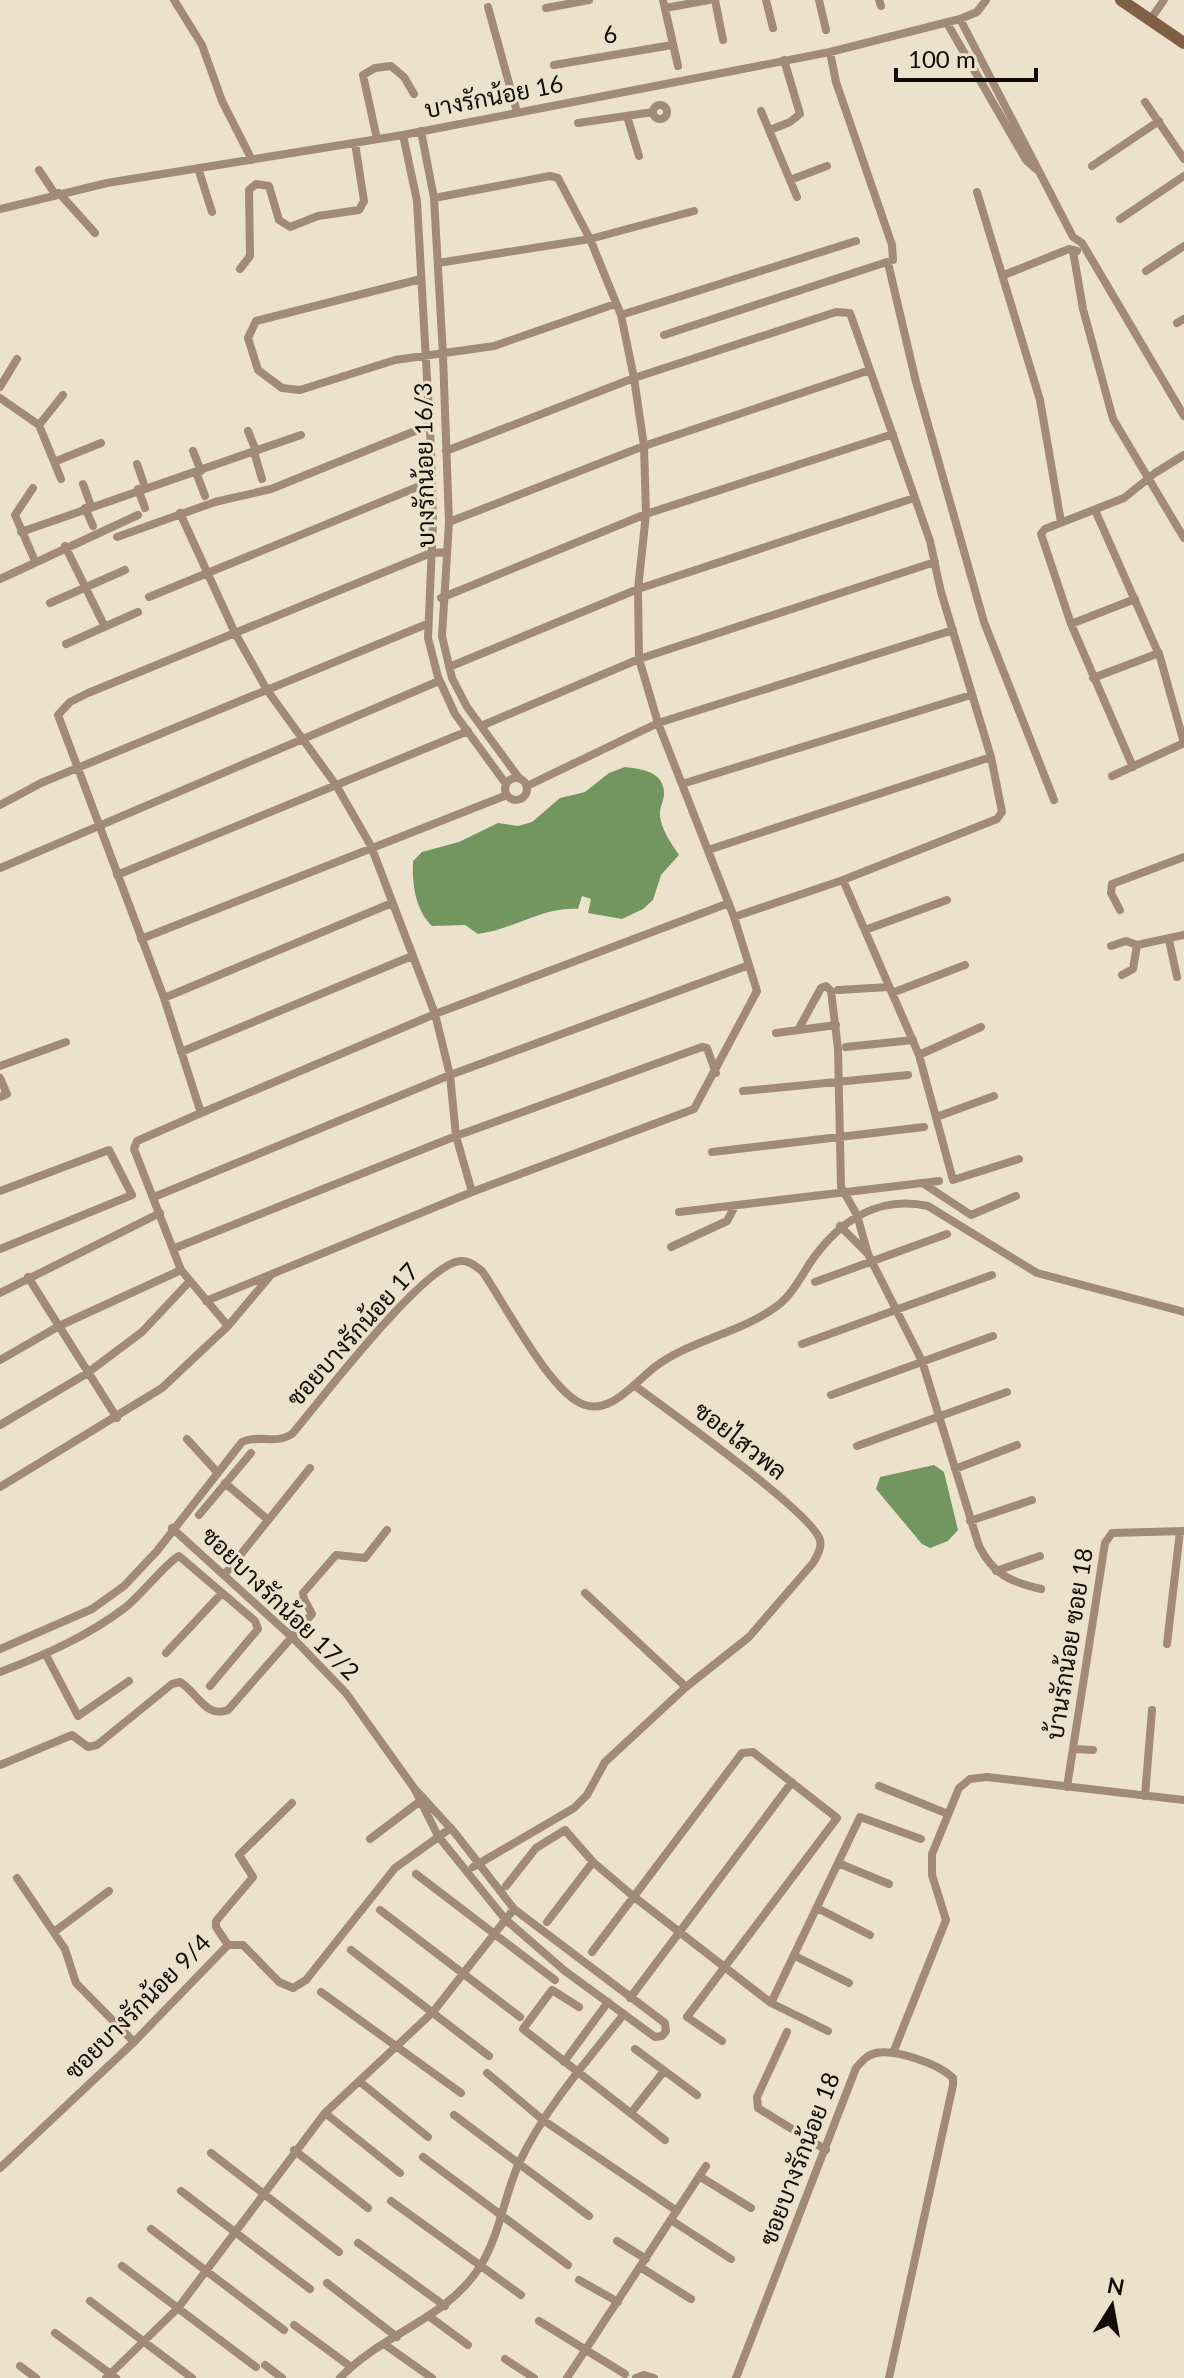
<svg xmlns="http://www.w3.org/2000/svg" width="1184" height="2378" font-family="Lato,Sarabun,sans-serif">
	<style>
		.water { fill: #739660 }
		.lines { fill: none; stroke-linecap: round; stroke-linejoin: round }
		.street { stroke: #a18a78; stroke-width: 8 }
		.secondary { stroke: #815f45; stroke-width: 12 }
		.labels { text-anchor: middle; stroke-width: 6; stroke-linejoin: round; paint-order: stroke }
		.street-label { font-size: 24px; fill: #110d06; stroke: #ece1cb }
	</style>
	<rect width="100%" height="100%" fill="#ece1cb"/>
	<!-- water -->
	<path class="water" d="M625 767C641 769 662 771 664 791 665 799 659 808 660 816 662 831 671 843 679 855L661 875 653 900 643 909 622 919 588 913 591 899 582 896 578 909C544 906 512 930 478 934L465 925 432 926C415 909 412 884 413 861L422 852 459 842 498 823 518 826 532 822 560 798 585 792 609 773Z
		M934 1465 944 1472 958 1530 948 1541 930 1548 922 1544 876 1489 880 1477Z"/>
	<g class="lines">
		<!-- street -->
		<path class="street" d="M174 0 202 45 222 101 252 160
			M663 0 678 66
			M715 0 723 40
			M766 0 773 28
			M819 0 826 30
			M879 0 881 6
			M488 7 517 112
			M546 8 589 0
			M665 8 709 0
			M960 19 1073 237 1082 243 1184 416
			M1150 20 1164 0
			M947 23 1026 160 1036 169
			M554 65 672 45
			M1145 102 1184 159
			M653 112a7 7 0 1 1 14 0a7 7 0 1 1-14 0Z
			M761 111 797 197
			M627 116 639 156
			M578 123 653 112
			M770 130 790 122 800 114 784 60
			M421 131 434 198 443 355 449 522 442 636 452 678 467 707 519 778
			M403 135 417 201 431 449 433 522 428 638 438 677 455 714 506 784
			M377 139 363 75 375 68 391 66 404 77 414 94
			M1092 166 1159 121
			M198 168 212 212
			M39 170 55 194
			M790 180 827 166
			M977 192 1040 400 1061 522
			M59 193 95 233
			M0 209 107 183 403 135 830 52 960 19 977 12 986 0
			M1120 219 1184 176
			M1073 251 1083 309 1113 419 1184 538
			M438 263 590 239 694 211
			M888 263 916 382 984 622 1054 800
			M240 269 250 256 249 190 256 184 269 186 279 220 290 227 318 216 359 210 364 201 355 143
			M1146 271 1184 246
			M1004 275 1069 249 1077 251
			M421 279 256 321 248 338 258 370 282 388 300 390 395 360 494 346 615 304
			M621 315 856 241
			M1177 323 1184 319
			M664 335 893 260 892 245 836 82 830 52
			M0 387 17 359
			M0 398 39 425 61 479
			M39 425 63 395
			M248 431 256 451
			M193 451 201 471
			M446 451 634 378 836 312 850 313 930 541 941 592 991 757 1002 812 997 819 843 880 734 917
			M254 452 262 479
			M54 462 101 443
			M137 464 145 487
			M196 472 205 496
			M83 484 91 506
			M33 488 15 515 35 561
			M138 489 145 508
			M85 508 93 526
			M1095 510 1160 657 1184 743 1112 776
			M180 513 235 633 267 690 336 785 371 846 435 1014 450 1075 456 1136 472 1192
			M449 522 644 446 870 370
			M21 532 301 435
			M117 537 215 502 271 489 430 425
			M65 546 105 627
			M0 579 138 515
			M149 597 432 481
			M441 598 646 514 893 434
			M50 603 125 570
			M1071 624 1135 599
			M66 644 138 612
			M449 667 638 589 914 498
			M1093 678 1159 653
			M481 726 639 659 935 562
			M1133 767 1071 624 1041 534 1045 529 1124 498 1155 473 1184 455
			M505 789a11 11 0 1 1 22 0a11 11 0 1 1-22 0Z
			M682 784 971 695
			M527 786 658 723 953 630
			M0 805 41 783 427 624
			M708 850 991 757
			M0 868 439 681
			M117 875 468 731
			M843 880 919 1055 953 1180 1019 1159
			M1120 910 1111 893 1112 884 1184 857
			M865 930 947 900
			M141 939 507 795
			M1169 940 1177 977
			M1111 946 1126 941 1137 945
			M1122 975 1133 969 1137 945 1184 935
			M838 990 889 987
			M892 993 965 965
			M164 998 392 903
			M798 1030 821 988 826 986 831 991 838 1049 841 1187 857 1215 868 1254 922 1361 979 1546C993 1574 1010 1582 1041 1589
			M776 1033 836 1025
			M846 1047 913 1040
			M181 1052 412 956
			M919 1055 981 1027
			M0 1066 66 1042
			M0 1078 7 1094 0 1097
			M743 1091 908 1075
			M201 1113 435 1014 729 903
			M939 1116 994 1096
			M712 1152 924 1127
			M924 1184 971 1215 1016 1196
			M0 1191 109 1150 132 1195 0 1249
			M154 1197 450 1075 749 965
			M679 1212 939 1181
			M840 1226 868 1254
			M671 1247 727 1221 735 1206
			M175 1248 456 1136 702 1047 707 1048 716 1073
			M28 1277 117 1418
			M815 1282 947 1234
			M0 1293 160 1213
			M206 1301 472 1192 694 1109 757 991 734 917 658 723 639 659 638 589 646 514 644 446 634 378 621 315 590 239 558 178 550 176 434 198
			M228 1326 181 1270 134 1149 137 1141 201 1113 164 998 58 715 70 702 88 693 431 553 447 552
			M802 1344 992 1275
			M0 1360 59 1326 181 1270
			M831 1395 993 1336
			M0 1425 86 1374 142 1332 189 1282
			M187 1439 217 1472
			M857 1446 1007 1392
			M955 1469 1017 1445
			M225 1483 267 1519
			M0 1487 162 1388 228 1326 271 1275
			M199 1515 251 1453
			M970 1521 1032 1500
			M172 1528 292 1637 346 1693 414 1788 438 1836 505 1919 565 1971 655 2037 662 2036 666 2031 665 2023 514 1909 455 1833 414 1788
			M996 1571 1040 1556
			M225 1574 310 1468
			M585 1593 686 1687
			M1167 1644 1180 1531
			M0 1649 92 1609 124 1586 157 1551 242 1442C259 1434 275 1445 292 1434 320 1401 423 1265 460 1261 469 1260 475 1266 482 1271 504 1302 551 1395 585 1405 612 1414 637 1380 656 1366 693 1339 741 1333 777 1306 791 1296 801 1277 810 1263 838 1222 877 1195 928 1206L1037 1273 1184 1312
			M166 1653 222 1593
			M46 1655 78 1716 129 1681
			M0 1672C45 1655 88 1636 126 1607 141 1595 168 1561 179 1556L255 1621 258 1629 210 1686
			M1074 1749 1093 1750
			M0 1765 72 1735 88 1747 97 1745 172 1684 180 1682C197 1692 206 1719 228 1710L312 1614 304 1599 303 1593 336 1555 365 1558 387 1530
			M879 1786 948 1814
			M1067 1787 1105 1543 1112 1533 1184 1531
			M1145 1796 1152 1710
			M370 1839 423 1799
			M838 1863 889 1884
			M473 1867 574 1808 587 1795 605 1762 686 1687 749 1637 813 1563C817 1556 822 1548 820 1540 813 1513 664 1408 634 1385
			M416 1874 555 1980
			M17 1878 65 1949 76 1983 134 2042
			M506 1886 536 1848 565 1830 593 1862 633 1896 771 2003 828 2031
			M817 1908 870 1935
			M380 1910 520 2017
			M547 1922 593 1862
			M54 1932 109 1891
			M228 1945 216 1927V1921L253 1877 239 1855 292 1803
			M351 1950 489 2056
			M592 1952 742 1753 753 1752 837 1818 687 2017 722 2041
			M795 1956 849 1983
			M321 1992 461 2093
			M630 1998 792 1782
			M771 2003 860 1817 921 1839
			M579 2007 552 1990 523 2029 665 2140
			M787 2032 757 2097 758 2108 826 2150
			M635 2049 697 2095
			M893 2053 946 1920 932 1875V1854L959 1788 970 1779 987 1777 1184 1800
			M564 2062 608 2002
			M487 2073 543 2120 677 2211
			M359 2081 428 2137
			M325 2113 400 2173
			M631 2113 664 2071
			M454 2115 589 2216
			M294 2150 368 2208
			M211 2153 339 2252
			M423 2157 568 2265
			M0 2168 134 2042 228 1945H243L279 1982 293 1988 306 1980 395 1868 451 1828
			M699 2176 751 2208
			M181 2191 310 2289
			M391 2201 521 2295
			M671 2220 731 2259
			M151 2229 284 2330
			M617 2241 646 2259
			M358 2243 445 2306
			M122 2266 256 2367
			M640 2267 691 2299
			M579 2280 618 2302
			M327 2283 397 2337
			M90 2301 192 2378
			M430 2317 468 2345
			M539 2321 625 2374
			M294 2325 351 2367
			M55 2333 116 2378
			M384 2344 432 2378
			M505 2359 534 2378
			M265 2365 282 2378
			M20 2366 36 2378
			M106 2378 178 2308 325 2113 433 2012 514 1909
			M340 2378C382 2333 447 2320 481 2265 500 2234 504 2196 519 2163 545 2108 587 2061 624 2014
			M567 2378 706 2166
			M636 2378 644 2375 654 2378
			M736 2378 856 2068C862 2061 867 2055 876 2053 896 2049 939 2064 953 2078V2085L889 2378"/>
		<!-- secondary -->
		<path class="secondary" d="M1121 0 1184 43"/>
	</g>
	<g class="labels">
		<!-- street labels -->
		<g class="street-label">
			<text transform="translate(610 35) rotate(-10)" y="8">6</text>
			<text transform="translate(494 97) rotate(-11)" y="8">บางรักน้อย 16</text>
			<text transform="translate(425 465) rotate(-91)" y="8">บางรักน้อย 16/3</text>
			<text transform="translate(353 1335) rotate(-48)" y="8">ซอยบางรักน้อย 17</text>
			<text transform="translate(740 1441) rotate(38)" y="8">ซอยไสวพล</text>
			<text transform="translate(280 1604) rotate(44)" y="8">ซอยบางรักน้อย 17/2</text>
			<text transform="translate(1070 1644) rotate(-81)" y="8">บ้านรักน้อย ซอย 18</text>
			<text transform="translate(138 2007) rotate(-45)" y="8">ซอยบางรักน้อย 9/4</text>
			<text transform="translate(800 2159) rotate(-69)" y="8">ซอยบางรักน้อย 18</text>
		</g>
	</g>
	<!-- north arrow -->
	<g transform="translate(1112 2306) rotate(11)" stroke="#ece1cb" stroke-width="6" paint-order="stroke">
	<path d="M0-6L14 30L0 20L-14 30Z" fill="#110d06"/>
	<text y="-12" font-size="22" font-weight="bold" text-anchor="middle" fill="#110d06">N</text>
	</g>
	<!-- scale -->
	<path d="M896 68v12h140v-12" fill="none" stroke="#110d06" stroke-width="4"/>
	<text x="908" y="68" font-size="24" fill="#110d06" stroke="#ece1cb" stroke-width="6" paint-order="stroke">100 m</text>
</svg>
